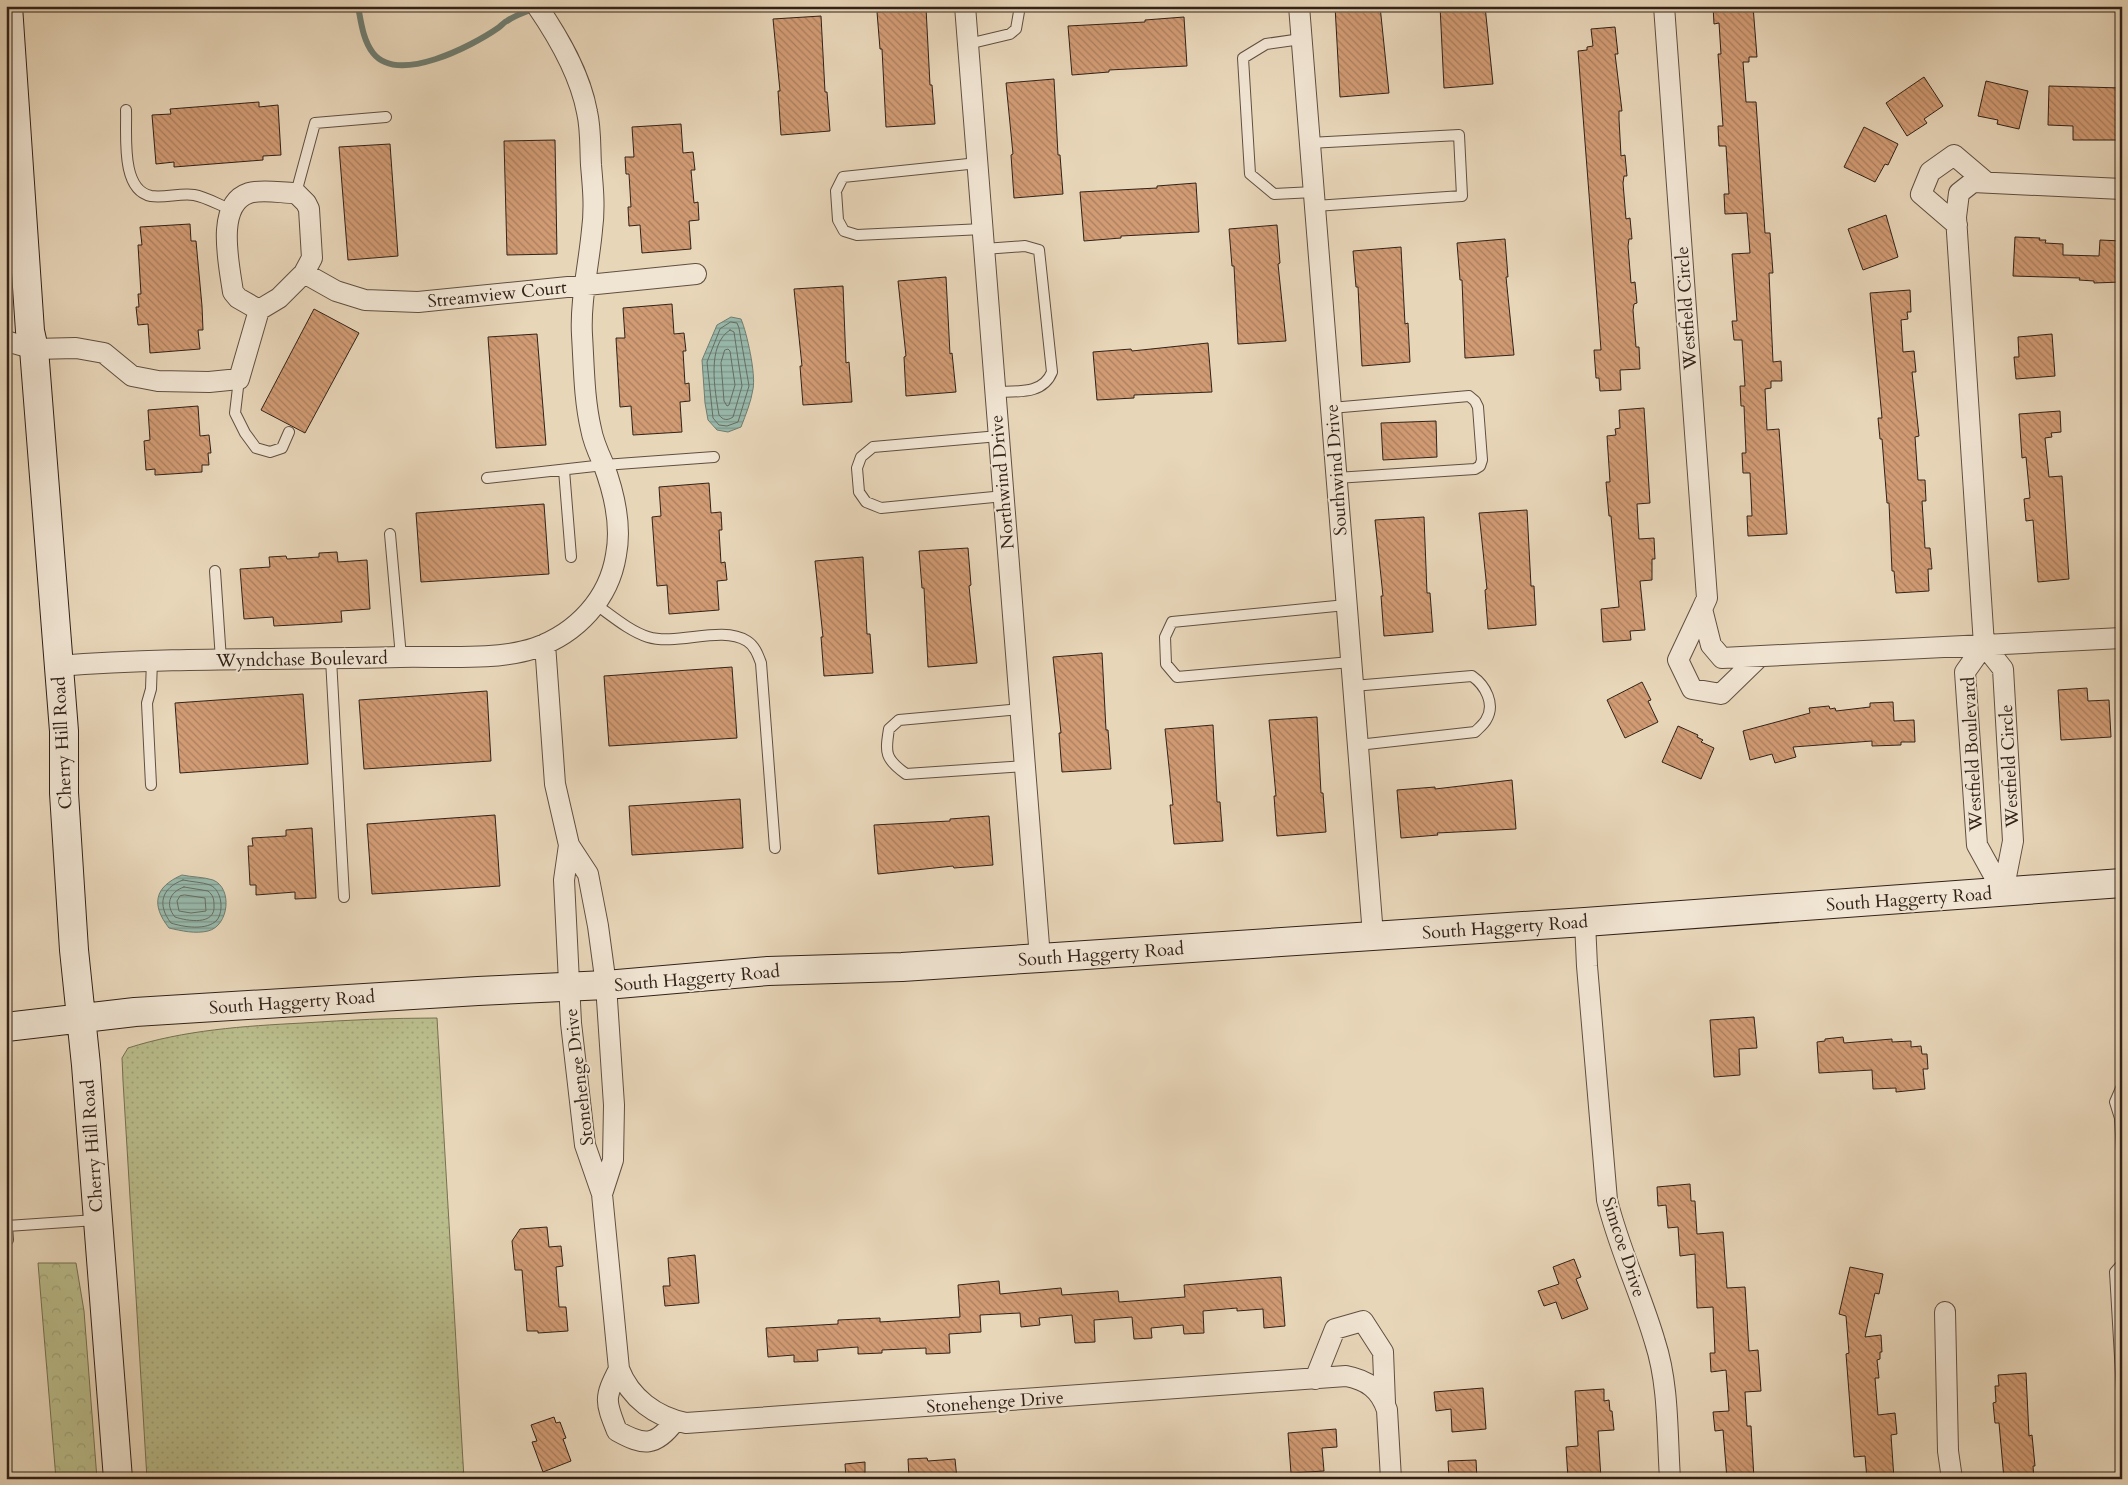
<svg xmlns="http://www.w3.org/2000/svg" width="2128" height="1485" font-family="Cardo,serif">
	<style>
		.forest { fill: url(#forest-crowns); stroke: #767052 }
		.park { fill: url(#park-dots); stroke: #767052 }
		.water { fill: url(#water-rules); stroke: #6f7d71 }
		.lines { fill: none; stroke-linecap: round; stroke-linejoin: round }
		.shore { stroke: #656e62; stroke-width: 1 }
		.stream { stroke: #6f7d71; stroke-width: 6 }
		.building { fill: url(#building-back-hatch); stroke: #322219 }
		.service-casing { stroke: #604f41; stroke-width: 12 }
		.minor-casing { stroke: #604f41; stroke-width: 22 }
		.secondary-casing { stroke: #322219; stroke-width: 30 }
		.service { stroke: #f0e4d2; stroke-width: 10 }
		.minor { stroke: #f0e4d2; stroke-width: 20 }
		.secondary { stroke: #f0e4d2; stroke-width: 28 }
		.labels { text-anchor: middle; stroke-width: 4; stroke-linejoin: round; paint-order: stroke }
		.street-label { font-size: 18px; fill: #322219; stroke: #f0e4d2 }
	</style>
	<defs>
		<pattern id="forest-crowns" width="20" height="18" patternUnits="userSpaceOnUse" patternTransform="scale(1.25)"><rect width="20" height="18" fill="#babd8c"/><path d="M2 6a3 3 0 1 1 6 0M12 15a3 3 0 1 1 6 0" fill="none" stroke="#a0a278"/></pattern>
		<pattern id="park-dots" width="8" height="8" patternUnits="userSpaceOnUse" patternTransform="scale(1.25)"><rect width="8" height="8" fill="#babd8c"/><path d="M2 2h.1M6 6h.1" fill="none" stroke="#a0a278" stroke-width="1.8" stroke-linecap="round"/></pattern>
		<pattern id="water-rules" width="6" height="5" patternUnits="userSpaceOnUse" patternTransform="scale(1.25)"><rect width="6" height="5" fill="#98b9ac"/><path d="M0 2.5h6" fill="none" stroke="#7d968b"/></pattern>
		<pattern id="building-back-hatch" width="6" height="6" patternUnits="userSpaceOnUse" patternTransform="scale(1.25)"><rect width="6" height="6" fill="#d19b74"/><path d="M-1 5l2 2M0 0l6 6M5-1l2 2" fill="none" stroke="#aa7e5e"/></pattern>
	</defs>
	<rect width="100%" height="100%" fill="#e8d6b9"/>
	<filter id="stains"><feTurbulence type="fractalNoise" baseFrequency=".004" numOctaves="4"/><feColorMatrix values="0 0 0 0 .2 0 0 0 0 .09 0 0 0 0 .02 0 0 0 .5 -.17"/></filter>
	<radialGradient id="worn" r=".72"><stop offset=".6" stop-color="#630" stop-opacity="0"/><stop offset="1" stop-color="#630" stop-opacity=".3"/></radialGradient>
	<!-- forest -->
	<path class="forest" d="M38 1263H76L84 1311 97 1479H56Z"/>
	<!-- park -->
	<path class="park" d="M437 1018 464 1479H147L123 1081 122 1058 128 1048C184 1030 244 1026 303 1023 347 1020 392 1018 437 1018Z"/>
	<!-- water -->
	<path class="water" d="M731 317 741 319C747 333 756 374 753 389 751 402 746 414 741 427L728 432 717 430 708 420 705 403 702 360 717 325Z
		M182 875C191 877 204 877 213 880 233 888 229 926 208 931 195 934 182 931 169 928 151 905 154 887 182 875Z"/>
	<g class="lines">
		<!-- shore -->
		<path class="shore" d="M731 322 737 323 739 328 749 386 738 422 727 426 719 425 713 418 707 362 720 329Z
			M730 330 734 332 742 386 733 417C727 421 723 420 719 415 715 391 706 345 730 330Z
			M725 350 728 349 730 351 735 385 729 405 727 406 724 401 721 363Z
			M183 880C192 882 202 882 210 885 222 890 224 911 217 920 207 931 183 927 171 923 157 905 161 888 183 880Z
			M184 887 208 891C213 895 214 899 214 905 216 926 187 921 175 917 165 905 169 892 184 887Z
			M185 895 205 898 206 911 191 913 179 911 177 901 180 896Z"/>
		<!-- stream -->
		<path class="stream" d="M358 6C361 22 363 40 373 53 398 85 472 46 498 28 501 26 504 22 507 21 515 15 526 12 535 8"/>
	</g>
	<!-- building -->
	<path class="building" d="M1335 6H1380L1389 93 1340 97Z
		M1440 6H1485L1493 84 1444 88Z
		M1713 6H1753L1757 57H1749V62H1743L1746 102H1756L1765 233H1770L1773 273H1769L1773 362 1781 361 1782 381H1771V388L1765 389 1767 430 1779 429 1787 534 1748 536 1747 516H1752L1750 473H1743L1742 453H1746L1744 406H1741L1740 386H1745L1742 340H1734L1732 321H1737L1732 254 1750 253 1747 213 1725 214 1724 194H1729L1726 146H1719L1718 126H1723L1718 54H1721L1719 23 1714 24Z
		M926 8 930 85H932L935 124 886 127 882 49H880L877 12Z
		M821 16 825 92H827L830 131 781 135 778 91H780L773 19Z
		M1184 17 1187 66 1109 70V72L1072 75 1068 26 1145 22V20Z
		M1615 27 1618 54H1615L1622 111H1619V119L1621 156 1625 155 1627 176H1624L1623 183 1626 219 1630 218 1632 239H1629L1628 246 1631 283 1635 282 1637 303 1634 304 1633 310 1636 347H1639L1640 369 1620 370 1621 390 1600 391 1599 378H1596L1594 350H1601L1578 51 1587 50V47L1593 46 1591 29Z
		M1924 77 1943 106 1924 119 1927 123 1907 136 1886 103Z
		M1054 79 1058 155H1060L1063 194 1014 198 1011 155 1013 154 1006 83Z
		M1986 81 2028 91 2019 129 1997 124 1998 120 1978 116Z
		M2049 86 2122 88V140H2073V126L2048 125Z
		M259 102V107L278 105 281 155 263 156V160L174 167V162L156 164 152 115 171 114 170 109Z
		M681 124 683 153 693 152 695 170H691L694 203 698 202 699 220 689 221 691 249 642 253 640 225 629 226 628 207H631L629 174H626L625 157H634L632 127Z
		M1864 127 1898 144 1888 165 1885 164 1875 182 1844 167Z
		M555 140 557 254 507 255 504 141Z
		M390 144 398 256 348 260 339 147Z
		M1196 183 1199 232 1121 236V238L1084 241 1080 192 1157 188V186Z
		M1886 215 1898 257 1863 270 1848 229Z
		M190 224 191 241H196L202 306 203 330H198L200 349 150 353 148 324 138 325 136 307H139L138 294H141L138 245H142L140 227Z
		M1277 225 1280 263 1278 264 1286 341 1238 344 1234 266H1232L1229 229Z
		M2015 237 2040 238 2039 240H2046L2045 243 2063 244V255L2099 256 2100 240 2122 241 2121 282 2094 283V281L2079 280 2080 278 2013 276Z
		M1505 239 1508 277H1506L1514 355 1465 358 1462 280H1460L1457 243Z
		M1401 247 1405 324 1408 323 1410 362 1362 366 1358 287H1356L1353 251Z
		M946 277 950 354 952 353 956 392 906 396 904 357 906 356 898 281Z
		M843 286 846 363 849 362 852 402 803 405 800 366H802L794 289Z
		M1910 290 1911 312H1907L1908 319 1901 320 1903 352 1914 351 1916 372H1912L1919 436 1915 437 1918 480H1925L1926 501H1922L1925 548H1930L1932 569H1928L1929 591 1896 593 1894 571H1892L1889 503H1887L1882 439H1880L1878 418H1882L1870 293Z
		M672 304 674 334 684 333 686 351H683L685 384 689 383 690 401 680 402 682 432 633 435 631 406 620 407 616 338H625L623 308Z
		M314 309 359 333 305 433 261 410Z
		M537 334 546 445 496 448 488 337Z
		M2052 334 2055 376 2016 379 2014 357H2019L2018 337Z
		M1208 343 1212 392 1134 395V398L1097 400 1093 352 1131 349 1132 351Z
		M198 406 200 436 209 435 211 453H208L209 465H202V472L155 475V469L146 470 144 441 150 440 148 410Z
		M1644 408 1650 503 1637 504 1639 539 1654 538 1655 559H1652V580L1640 581 1645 630 1630 631 1631 640 1603 642 1601 609 1619 607 1611 516H1609L1606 482H1610L1607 436 1616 435 1615 429 1620 428 1619 410Z
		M2060 411 2061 432 2051 433 2052 437 2045 438 2049 477 2062 476 2069 579 2038 582 2033 520 2026 521 2024 499 2030 498 2026 457 2022 458 2019 414Z
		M1436 421 1437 457 1383 460 1381 423Z
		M709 483 711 513 721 512 722 530H719L721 563 725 562 727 580 717 581 719 610 669 614 667 585 657 586 652 517 661 516 659 487Z
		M544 504 549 574 421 582 416 513Z
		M1527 510 1531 586H1534L1536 625 1488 629 1485 590 1487 589 1479 513Z
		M1424 517 1427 593H1430L1433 632 1384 636 1381 596H1383L1375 520Z
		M968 548 971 585 969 586 977 663 928 667 924 588H922L919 551Z
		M337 552 338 562 367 560 370 609 341 611 342 622 311 624 274 626 273 617 244 619 240 569 270 567 269 557 286 556 287 559 319 557V553Z
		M863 557 867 634H870L873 673 824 676 821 637H823L815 561Z
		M1102 653 1106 730H1108L1111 769 1062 772 1059 733H1061L1053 657Z
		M732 667 737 738 609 746 604 676Z
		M1642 682 1651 700 1648 701 1658 722 1625 738 1607 700Z
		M2087 688 2088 701 2109 700 2111 737 2061 740 2058 690Z
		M487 691 491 761 364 769 359 700Z
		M303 694 308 764 180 773 175 703Z
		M1893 702 1894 721 1914 720 1915 742H1901V745L1872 746V741L1793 747 1796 757 1775 763 1772 754 1750 760 1743 731 1810 713 1809 708 1829 706 1830 709 1835 708 1836 711 1870 707V703Z
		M1317 717 1321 793H1323L1326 832 1277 836 1274 796H1276L1269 720Z
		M1213 725 1217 802H1220L1223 841 1174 844 1170 805H1173L1165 729Z
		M1678 726 1698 735 1697 737 1703 740 1701 742 1714 748 1701 779 1662 762Z
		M1512 780 1516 829 1437 833 1438 835 1401 838 1397 790 1435 787V789Z
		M740 799 743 848 632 855 629 806Z
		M495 815 500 886 372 894 367 824Z
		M989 816 993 865 954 868 953 866 878 874 874 825 950 821V819Z
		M312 828 316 898 295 899V892L256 895V885H250L248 846H253L252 838 286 836V830Z
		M1754 1017 1757 1048 1739 1049 1740 1075 1714 1077 1710 1020Z
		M1843 1037 1844 1043 1892 1039V1042L1911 1041V1047L1921 1046 1922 1054H1927L1928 1069H1923L1925 1089 1896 1092V1088L1873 1089 1872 1070 1819 1073 1817 1042 1825 1041V1039Z
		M1690 1184 1691 1201H1695L1697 1234 1723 1232 1727 1288 1745 1287 1749 1351 1758 1350 1761 1391 1745 1392 1747 1426H1751L1754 1479H1727L1723 1430 1715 1431 1713 1412 1729 1411 1726 1370 1711 1372 1710 1353H1715L1713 1307 1697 1308 1695 1254 1680 1256 1678 1227 1668 1228 1666 1205 1658 1206 1657 1187Z
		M547 1227 549 1247 561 1246 563 1266 556 1267 559 1307H566L568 1331 538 1333V1331H527L522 1270H515L512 1241 520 1229Z
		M695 1255 699 1303 665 1306 663 1286H670L668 1258Z
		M1574 1259 1581 1277 1576 1279 1588 1309 1562 1319 1556 1302 1544 1306 1538 1291 1559 1284 1553 1267Z
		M1850 1267 1883 1274 1879 1294 1875 1293 1865 1337 1881 1335 1882 1352H1880V1359L1877 1360 1879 1378H1875L1878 1415 1895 1413 1897 1434 1891 1435 1894 1479H1867L1865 1456 1854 1457 1846 1354 1849 1353 1846 1316 1839 1314Z
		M1281 1277 1285 1326 1264 1328 1263 1309 1237 1311V1308L1203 1311 1204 1333 1184 1334 1183 1325 1151 1328 1152 1338 1134 1339 1132 1317 1094 1320 1095 1342 1075 1343 1072 1315 1039 1318 1040 1325 1021 1327 1020 1313 980 1315 981 1332 949 1334 950 1353 926 1354V1348L882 1350V1353L858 1354V1347L817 1350 818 1361 794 1362V1355L768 1357 766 1328 838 1324V1320L880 1318V1322L960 1317 958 1285 999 1281 1000 1294 1061 1288 1062 1295 1118 1291 1119 1302 1185 1297 1184 1285Z
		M2026 1373 2029 1436 2032 1435 2035 1466H2033L2034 1479H2004L1999 1423H1995L1993 1403 1996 1402 1995 1386H1999L1998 1375Z
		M1483 1388 1486 1429 1452 1432 1451 1409 1436 1411 1434 1392Z
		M1604 1389V1401L1609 1400 1610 1411H1612L1614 1430 1598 1431 1601 1479H1568L1566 1447 1578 1446 1575 1391Z
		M554 1417 556 1423 560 1422 566 1438 563 1439 571 1461 543 1472 532 1442 537 1441 531 1425Z
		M1336 1429 1337 1447 1322 1448 1324 1471 1291 1473 1288 1433Z
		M927 1458 928 1461 955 1459 957 1479H909L908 1459Z
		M1476 1460 1477 1479H1449L1448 1461Z
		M865 1462V1479H846L845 1464Z"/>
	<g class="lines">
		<defs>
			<path id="service" d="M1301 39 1266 44 1243 58 1250 174 1274 194 1314 192
				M968 44 1010 34 1016 29 1020 6
				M126 110C127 133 120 190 151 196 165 198 180 193 194 195 206 197 219 205 230 209
				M1309 143 1459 135 1462 196 1315 206
				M978 163 843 177 836 191 838 220 844 231 857 235 983 229
				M296 193 315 123 386 117
				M984 249 1025 246 1039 250 1052 372C1043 395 1017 391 995 392
				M239 379 235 413 245 433 256 448 270 452 282 448 289 432
				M1331 408 1469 396 1475 401 1478 407 1482 460 1480 466 1475 469 1336 478
				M999 436 873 447 861 457 857 468 859 492 866 502 881 508 1004 496
				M564 470 571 557
				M487 478 604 465 714 457
				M390 534 401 657
				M215 571 221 660
				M595 604C611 615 629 631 648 637 678 646 721 625 747 641 755 646 758 655 761 663L775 848
				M1346 605 1172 622 1165 637 1166 664 1177 677 1351 662
				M331 659 344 897
				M1353 686 1472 676C1485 685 1496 704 1486 720 1484 724 1479 728 1475 732L1358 745
				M1020 709 899 720 889 729C885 753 885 759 906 774L1025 766
				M151 785 147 703 151 689 152 660
				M2122 1086 2115 1102 2120 1118 2122 1152
				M6 1219 7 1226 96 1220
				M6 1240H8L7 1226
				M2122 1264 2115 1272 2122 1391"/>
			<path id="minor" d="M965 6 1040 958
				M1299 6 1373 935
				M1664 6 1707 598 1702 609 1711 645 1722 658 1984 645 1956 217 1959 193 1973 182 2122 189
				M1957 225 1921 194 1930 172 1954 155 1987 183
				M259 310 279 298 304 273
				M6 341 34 349 76 348 104 353 132 376 158 381 209 382 239 379 259 310 238 298 233 292C229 264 215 204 249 193 262 189 282 193 296 193L306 203 309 209 312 258 304 273 336 291 365 300 418 302 696 274
				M1702 609 1678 660 1692 689 1721 694 1759 657
				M545 644 555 784 569 845 588 874 598 926 606 985 614 1105 613 1160 602 1194
				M1984 645 1965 672 1977 845 2003 892
				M1984 645 2003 669 2013 841 2003 892
				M1984 645 2122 638
				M58 666C172 657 286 660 400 657 442 656 496 661 535 648 577 633 609 599 616 555 622 524 614 492 603 463 598 452 593 441 591 429 584 399 584 367 582 335 580 301 589 264 592 230 595 208 593 187 591 165 590 148 591 129 587 112 580 74 559 38 537 6
				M569 845 564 880 571 1023 585 1145 602 1194 619 1369C630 1398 656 1417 686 1423L1346 1376C1367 1380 1380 1389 1387 1410L1391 1479
				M1585 922 1587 966 1607 1200C1619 1249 1641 1294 1655 1342 1669 1385 1667 1434 1670 1479
				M1945 1312 1948 1451 1952 1479
				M619 1369C604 1398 605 1401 617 1431 644 1446 655 1447 675 1421
				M1315 1379 1335 1329 1363 1321 1383 1352 1385 1403"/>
			<path id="secondary" d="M8 6 30 331 34 349 64 731V793L74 950 86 1065 118 1479
				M6 1027 135 1012 478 991 606 985 768 971 902 967 1040 958 1585 922 2122 883"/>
		</defs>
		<!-- service casing -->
		<use href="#service" class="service-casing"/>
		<!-- minor casing -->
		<use href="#minor" class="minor-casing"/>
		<!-- secondary casing -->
		<use href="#secondary" class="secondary-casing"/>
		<!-- service -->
		<use href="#service" class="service"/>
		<!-- minor -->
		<use href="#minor" class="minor"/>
		<!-- secondary -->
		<use href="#secondary" class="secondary"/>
	</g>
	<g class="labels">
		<!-- street labels -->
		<g class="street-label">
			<text transform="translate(497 294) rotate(-6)" y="6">Streamview Court</text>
			<text transform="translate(1686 308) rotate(-94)" y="6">Westfield Circle</text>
			<text transform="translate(1336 470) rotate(-94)" y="6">Southwind Drive</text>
			<text transform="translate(1002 482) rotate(-95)" y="6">Northwind Drive</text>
			<text transform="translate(302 659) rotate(-1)" y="6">Wyndchase Boulevard</text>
			<text transform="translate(62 743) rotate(-93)" y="6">Cherry Hill Road</text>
			<text transform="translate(1972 754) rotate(-93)" y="6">Westfield Boulevard</text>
			<text transform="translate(2009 766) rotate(-93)" y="6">Westfield Circle</text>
			<text transform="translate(1909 899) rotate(-4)" y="6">South Haggerty Road</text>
			<text transform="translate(1505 927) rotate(-4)" y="6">South Haggerty Road</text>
			<text transform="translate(1101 954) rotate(-4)" y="6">South Haggerty Road</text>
			<text transform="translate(697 978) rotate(-5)" y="6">South Haggerty Road</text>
			<text transform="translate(292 1002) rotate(-4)" y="6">South Haggerty Road</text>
			<text transform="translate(579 1077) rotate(-97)" y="6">Stonehenge Drive</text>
			<text transform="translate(92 1146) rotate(-94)" y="6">Cherry Hill Road</text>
			<text transform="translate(1624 1247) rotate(72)" y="6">Simcoe Drive</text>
			<text transform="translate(995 1402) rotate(-4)" y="6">Stonehenge Drive</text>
		</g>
	</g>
	<!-- margin -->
	<rect width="2128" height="1485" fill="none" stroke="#e8d6b9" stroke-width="25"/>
	<rect x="8" y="8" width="2113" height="1470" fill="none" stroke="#322219" stroke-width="2.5"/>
	<rect x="12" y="12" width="2103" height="1460" fill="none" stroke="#322219"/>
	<rect width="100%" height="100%" filter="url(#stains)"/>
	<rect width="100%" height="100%" fill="url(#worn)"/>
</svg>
